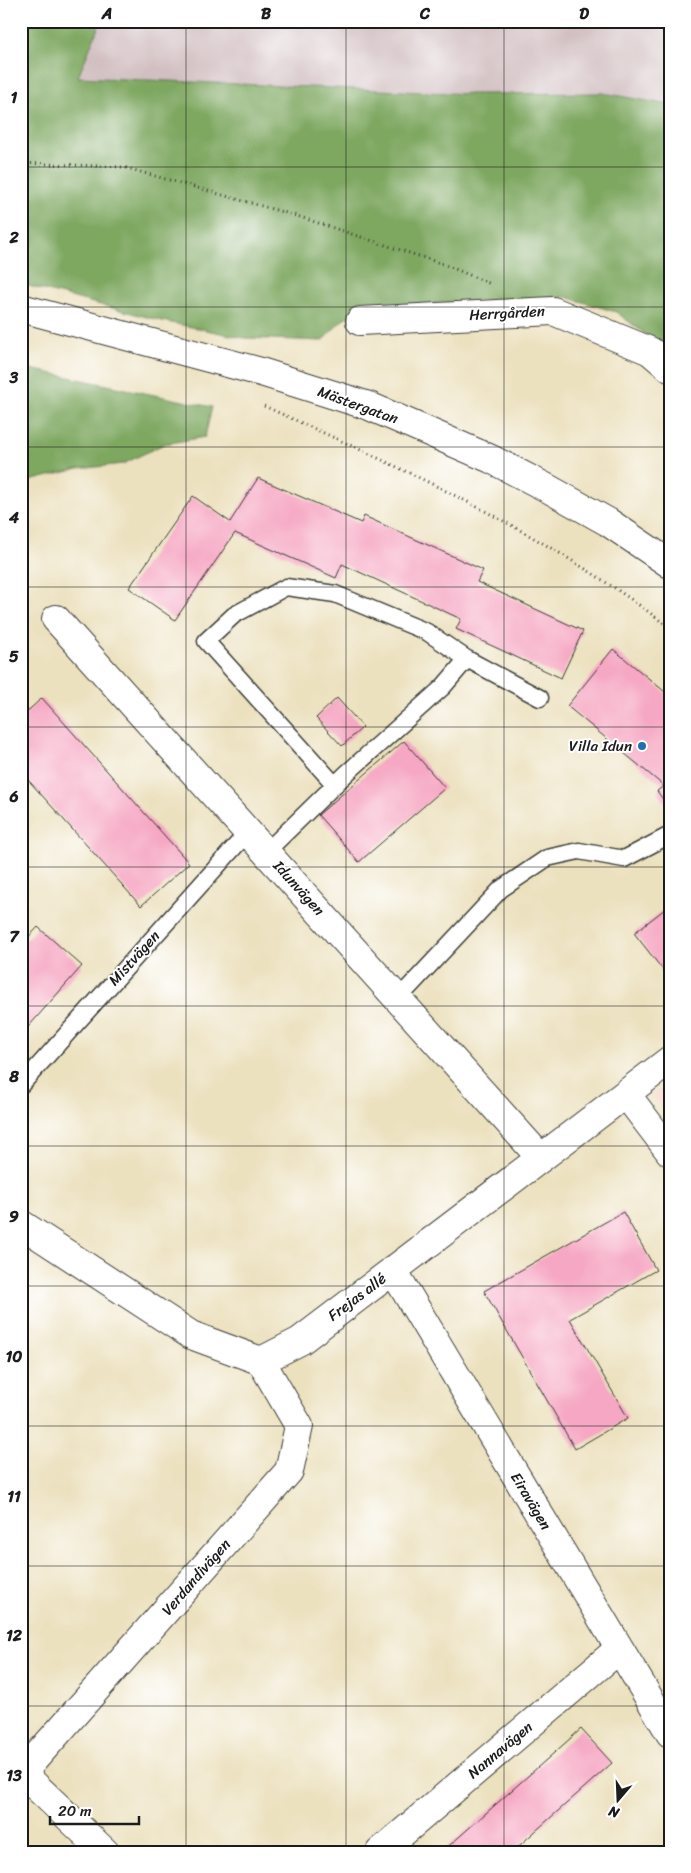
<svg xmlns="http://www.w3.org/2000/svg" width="691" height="1873" font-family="Sriracha,sans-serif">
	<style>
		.built { fill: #f7d1c9 }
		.industrial { fill: #d2bfc1 }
		.forest { fill: #7ea760; stroke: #4d623e }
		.building { fill: #f6a7c3 }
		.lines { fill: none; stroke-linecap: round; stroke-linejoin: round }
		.service-casing { stroke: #3b3a34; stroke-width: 19 }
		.minor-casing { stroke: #3b3a34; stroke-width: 30 }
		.secondary-casing { stroke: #3b3a34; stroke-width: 30 }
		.path { stroke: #3b3a34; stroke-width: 3; stroke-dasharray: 1 4; stroke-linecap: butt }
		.service { stroke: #fff; stroke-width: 16 }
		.minor { stroke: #fff; stroke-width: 28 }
		.secondary { stroke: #fff; stroke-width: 28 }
		.grid { fill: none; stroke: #1c1c1c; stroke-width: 1; stroke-opacity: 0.55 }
		.poi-dot { fill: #1f6fb2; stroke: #fff; stroke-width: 2 }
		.labels { text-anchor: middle; stroke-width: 4; stroke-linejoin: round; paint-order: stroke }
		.street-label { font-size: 15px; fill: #1c1c1c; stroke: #fff }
		.poi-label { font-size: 15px; fill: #1c1c1c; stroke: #fff; text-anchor: end }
		.neatline { fill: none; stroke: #1c1c1c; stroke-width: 2 }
		.grid-label { font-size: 16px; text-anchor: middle; font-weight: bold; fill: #1c1c1c }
	</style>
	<rect width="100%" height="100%" fill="#fff"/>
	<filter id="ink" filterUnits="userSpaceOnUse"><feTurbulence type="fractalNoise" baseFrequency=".02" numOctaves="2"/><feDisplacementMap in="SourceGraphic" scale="10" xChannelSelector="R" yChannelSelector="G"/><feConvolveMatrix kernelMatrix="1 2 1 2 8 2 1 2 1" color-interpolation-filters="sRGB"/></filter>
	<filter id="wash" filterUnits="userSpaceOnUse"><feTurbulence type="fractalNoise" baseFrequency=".0096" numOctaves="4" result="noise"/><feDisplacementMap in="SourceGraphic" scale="20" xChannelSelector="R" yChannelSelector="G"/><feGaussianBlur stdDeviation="1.12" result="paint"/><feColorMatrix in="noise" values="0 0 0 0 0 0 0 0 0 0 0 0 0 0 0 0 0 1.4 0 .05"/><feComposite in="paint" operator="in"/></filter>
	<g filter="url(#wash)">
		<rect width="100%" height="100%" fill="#ece1bf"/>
		<!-- built -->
		<path class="built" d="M670 1082V1117L652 1095Z"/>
		<!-- industrial -->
		<path class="industrial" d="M101 21H670V105L603 93 471 94 78 77Z"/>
		<!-- forest -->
		<path class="forest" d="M21 21H101L78 77 471 94 603 93 670 105V353L616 312 566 297 421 304 346 317 322 341 245 338 162 321 21 284Z
			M21 367 212 407 205 437 164 444 123 464 78 469 21 483Z"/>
		<g id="blocks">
			<!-- building -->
			<path class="building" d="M258 478 361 523 364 516 483 570 477 582 583 631 561 678 456 629 461 619 342 564 336 578 235 533 175 620 129 588 193 496 230 522Z
				M613 649 670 696V809L657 791 664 786 567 706Z
				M42 698 189 863 141 906 21 772V717Z
				M337 698 363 727 342 746 316 718Z
				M404 741 445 788 359 862 318 815Z
				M670 905V979L634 933Z
				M38 927 82 966 21 1035V945Z
				M623 1212 656 1270 570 1319 628 1418 575 1449 484 1291Z
				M581 1729 612 1763 512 1852H442Z"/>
		</g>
	</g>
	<g filter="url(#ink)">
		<use href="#blocks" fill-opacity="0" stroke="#3b3a34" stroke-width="1"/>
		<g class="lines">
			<defs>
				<path id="service" d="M467 659 540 698
					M266 852 347 773 443 687 467 659 427 632 335 594 286 587 234 615 206 641 335 785
					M398 999 501 889 547 858 579 851 624 859 668 836
					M21 1085 248 832"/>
				<path id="minor" d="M360 321 553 311 650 351 670 368
					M56 619 541 1158
					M626 1094 670 1152
					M21 1224 191 1335 261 1361 300 1341 670 1060
					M393 1270 670 1733
					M21 1772 105 1852
					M22 1773 289 1471 299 1426 261 1361
					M380 1852 619 1649"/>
				<path id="secondary" d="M21 308 261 372 369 406 491 459 549 489 608 522 670 564"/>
			</defs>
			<!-- service casing -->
			<use href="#service" class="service-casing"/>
			<!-- minor casing -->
			<use href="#minor" class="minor-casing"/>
			<!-- secondary casing -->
			<use href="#secondary" class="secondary-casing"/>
			<!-- path -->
			<path class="path" d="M21 163 123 167 297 216 443 264 491 284
				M264 406C404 469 547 533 670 628"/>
			<!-- service -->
			<use href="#service" class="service"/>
			<!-- minor -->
			<use href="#minor" class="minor"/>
			<!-- secondary -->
			<use href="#secondary" class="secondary"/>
		</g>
	</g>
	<!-- grid -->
	<path class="grid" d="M186 21V1852M346 21V1852M504 21V1852M21 167H670M21 307H670M21 447H670M21 587H670M21 727H670M21 867H670M21 1006H670M21 1146H670M21 1286H670M21 1426H670M21 1566H670M21 1706H670"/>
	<!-- markers -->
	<circle class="poi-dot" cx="642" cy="746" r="5"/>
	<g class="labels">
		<!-- street labels -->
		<g class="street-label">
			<text transform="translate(507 313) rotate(-3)" y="5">Herrgården</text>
			<text transform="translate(358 405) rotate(20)" y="5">Mästergatan</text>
			<text transform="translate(299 888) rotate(48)" y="5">Idunvägen</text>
			<text transform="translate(134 958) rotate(-48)" y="5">Mistvägen</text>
			<text transform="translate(357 1297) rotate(-37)" y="5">Frejas allé</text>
			<text transform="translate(531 1501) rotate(59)" y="5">Eiravägen</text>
			<text transform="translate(196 1577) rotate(-49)" y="5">Verdandivägen</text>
			<text transform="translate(500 1750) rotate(-40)" y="5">Nannavägen</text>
		</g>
		<!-- poi labels -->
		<g class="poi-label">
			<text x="632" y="751">Villa Idun</text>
		</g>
	</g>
	<!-- margin -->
	<rect width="691" height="1873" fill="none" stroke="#fff" stroke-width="55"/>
	<!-- north arrow -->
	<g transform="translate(618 1800) rotate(199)" stroke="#ffffff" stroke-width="4" paint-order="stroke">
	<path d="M0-4L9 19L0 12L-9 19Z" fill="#1c1c1c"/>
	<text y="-8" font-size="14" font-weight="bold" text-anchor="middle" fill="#1c1c1c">N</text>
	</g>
	<!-- scale -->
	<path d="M50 1816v8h89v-8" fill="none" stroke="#1c1c1c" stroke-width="2.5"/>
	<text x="58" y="1816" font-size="15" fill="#1c1c1c" stroke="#ffffff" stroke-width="4" paint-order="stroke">20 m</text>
	<rect x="28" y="28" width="636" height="1818" class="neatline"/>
	<g class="grid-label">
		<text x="107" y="19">A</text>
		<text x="266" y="19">B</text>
		<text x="425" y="19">C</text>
		<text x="584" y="19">D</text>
		<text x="14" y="103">1</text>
		<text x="14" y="243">2</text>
		<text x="14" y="383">3</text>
		<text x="14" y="523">4</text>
		<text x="14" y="662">5</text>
		<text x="14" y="802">6</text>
		<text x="14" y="942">7</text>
		<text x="14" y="1082">8</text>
		<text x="14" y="1222">9</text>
		<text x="14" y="1362">10</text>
		<text x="14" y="1502">11</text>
		<text x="14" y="1641">12</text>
		<text x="14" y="1781">13</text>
	</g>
</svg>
